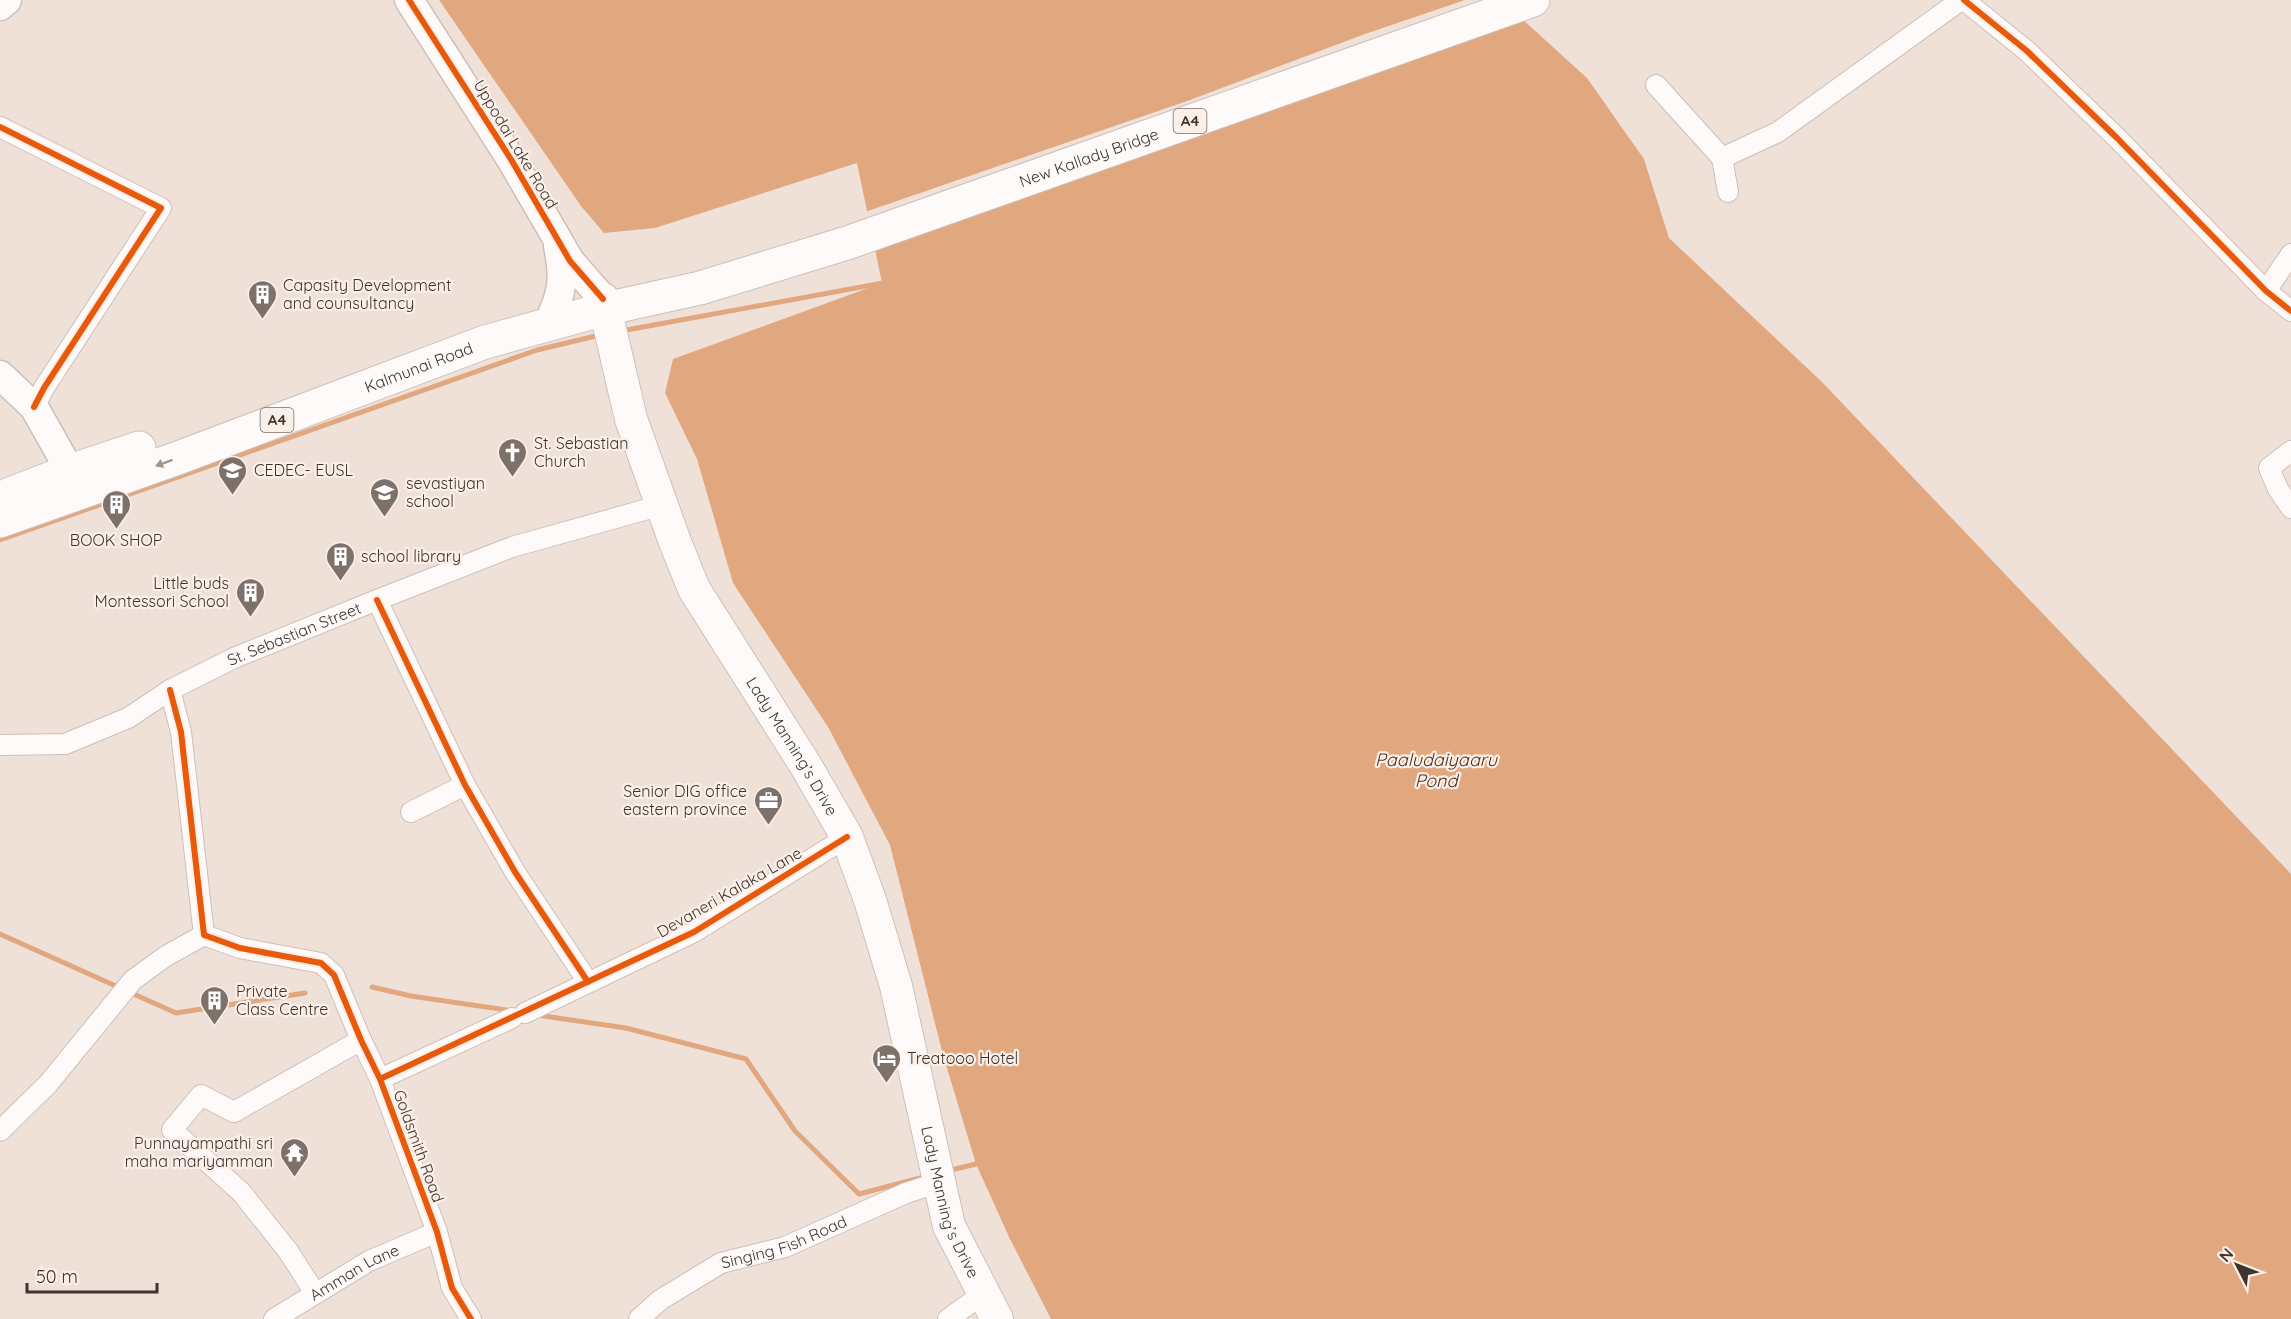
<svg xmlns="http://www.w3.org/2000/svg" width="2291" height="1319" font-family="Quicksand,sans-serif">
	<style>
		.water { fill: #e1a880 }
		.pier { fill: #f0e1d8 }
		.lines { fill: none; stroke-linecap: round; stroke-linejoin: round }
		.stream { stroke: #e1a880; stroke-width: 5 }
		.street-casing { stroke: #ccc0b8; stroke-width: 22 }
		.secondary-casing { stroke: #ccc0b8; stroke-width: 31 }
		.primary-casing { stroke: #ccc0b8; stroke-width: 34 }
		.highway-casing { stroke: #ccc0b8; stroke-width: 35 }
		.street { stroke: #fdfaf9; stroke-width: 20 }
		.secondary { stroke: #fdfaf9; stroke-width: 28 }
		.primary { stroke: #fdfaf9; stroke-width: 32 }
		.highway { stroke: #fdfaf9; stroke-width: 33 }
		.cycleway-casing { stroke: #fbf0e9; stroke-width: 10 }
		.cycleway { stroke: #e8590c; stroke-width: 6 }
		.oneway { fill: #9e9793 }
		.labels { text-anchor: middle; stroke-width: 4.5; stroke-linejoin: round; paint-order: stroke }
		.shield { fill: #fbf0e9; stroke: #776c65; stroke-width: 1.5 }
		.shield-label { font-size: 15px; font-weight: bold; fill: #3f342d }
		.street-label { font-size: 16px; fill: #3f342d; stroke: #fbf0e9 }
		.poi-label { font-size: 16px; fill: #3f342d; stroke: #fbf0e9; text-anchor: start }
		.water-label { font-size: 18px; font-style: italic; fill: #4e2e18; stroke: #fbf0e9 }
	</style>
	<rect width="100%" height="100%" fill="#f0e1d8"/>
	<!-- water -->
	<path class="water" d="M439 0H1519L1520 17 1587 78 1644 159 1669 238 1822 382 2291 874V1319H1051L1010 1239 976 1164 943 1055 890 845 828 727 733 583 697 459 665 393 673 359 882 283 857 163 655 228 604 233 581 206Z"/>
	<!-- pier -->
	<path class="pier" d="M1465 0H1522L871 244 865 212 1190 100 1365 34Z"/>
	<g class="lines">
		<!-- stream -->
		<path class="stream" d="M621 331 883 283
			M0 540 537 350 600 335
			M0 934 176 1013 305 993
			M372 987 411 996 513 1011
			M537 1015 626 1028 746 1059 795 1131 859 1194 924 1177
			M947 1171 976 1164"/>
		<defs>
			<g id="street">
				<path d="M1964 0 2027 51 2117 138 2266 291 2291 311"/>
				<path d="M1656 85 1722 158"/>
				<path d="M0 127 161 208 44 388 34 407"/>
				<path d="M1728 192 1722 158 1778 132 1961 0"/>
				<path d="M2266 291 2291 254"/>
				<path d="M2291 451 2269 468 2278 489 2291 508"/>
				<path d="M377 600 465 785 515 872 588 982"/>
				<path d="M170 690 181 732 204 935 240 948 321 963 334 975 361 1040 380 1079 437 1232 452 1288 471 1319"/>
				<path id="s1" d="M0 745 65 744 128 718 170 690 234 658 377 600 512 547 662 505"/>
				<path d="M411 812 465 785"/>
				<path d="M525 1013 694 932 847 837"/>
				<path d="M380 1079 512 1018"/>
				<path d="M0 1131 48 1084 133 980 166 956 204 935"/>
				<path d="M315 1293 288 1251 241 1192 172 1130 201 1095 234 1112 361 1040"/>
				<path id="s2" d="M274 1319 369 1261 437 1232"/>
				<path id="s3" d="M639 1319 660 1300 721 1263 785 1247 906 1193 940 1182"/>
				<path d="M948 1319 983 1294"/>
			</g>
			<path id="secondary" d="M409 0 512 161 570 261 603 299
				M0 6 7 0
				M553 312C564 289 563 271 558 246
				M0 375 34 407 70 471"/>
			<g id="primary">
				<path id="s4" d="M603 299 631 419 675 542 694 589 806 766 847 837 870 900 896 986 949 1226 997 1319"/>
			</g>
			<g id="highway">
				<path d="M10 494 70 471 139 448"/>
				<path id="s5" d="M0 521 178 458 485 342 605 309 700 288 847 243 1533 0"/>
			</g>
		</defs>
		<!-- street casing -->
		<use href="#street" class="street-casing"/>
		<!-- secondary casing -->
		<use href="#secondary" class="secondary-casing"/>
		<!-- primary casing -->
		<use href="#primary" class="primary-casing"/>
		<!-- highway casing -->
		<use href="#highway" class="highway-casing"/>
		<!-- street -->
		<use href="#street" class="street"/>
		<!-- secondary -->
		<use href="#secondary" class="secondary"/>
		<!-- primary -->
		<use href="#primary" class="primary"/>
		<!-- highway -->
		<use href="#highway" class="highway"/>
		<defs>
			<path id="cycleway" d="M409 0 512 161 570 261 603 299
				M1964 0 2027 51 2117 138 2266 291 2291 311
				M0 127 161 208 44 388 34 407
				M377 600 465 785 515 872 588 982
				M170 690 181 732 204 935 240 948 321 963 334 975 361 1040 380 1079 437 1232 452 1288 471 1319
				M380 1079 694 932 847 837"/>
		</defs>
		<!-- cycleway casing -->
		<use href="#cycleway" class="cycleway-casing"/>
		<!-- cycleway -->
		<use href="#cycleway" class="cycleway"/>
	</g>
	<!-- one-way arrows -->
	<defs><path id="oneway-solid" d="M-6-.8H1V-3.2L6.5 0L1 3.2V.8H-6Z" transform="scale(1.5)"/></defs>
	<use class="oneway" href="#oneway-solid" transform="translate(164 463) rotate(160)"/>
	<!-- icons -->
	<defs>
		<symbol id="building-pin" viewBox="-11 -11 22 30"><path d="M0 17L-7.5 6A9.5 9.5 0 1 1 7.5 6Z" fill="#7d7169" stroke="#fbf0e9"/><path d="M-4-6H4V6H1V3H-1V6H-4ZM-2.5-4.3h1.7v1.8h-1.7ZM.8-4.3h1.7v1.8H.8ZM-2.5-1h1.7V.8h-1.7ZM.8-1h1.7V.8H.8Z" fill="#fff"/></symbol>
		<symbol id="church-pin" viewBox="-11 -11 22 30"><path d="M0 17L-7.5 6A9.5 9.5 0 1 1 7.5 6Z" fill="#7d7169" stroke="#fbf0e9"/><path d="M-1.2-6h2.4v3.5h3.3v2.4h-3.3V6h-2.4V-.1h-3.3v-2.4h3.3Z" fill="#fff"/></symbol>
		<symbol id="university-pin" viewBox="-11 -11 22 30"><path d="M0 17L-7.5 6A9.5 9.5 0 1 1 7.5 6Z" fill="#7d7169" stroke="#fbf0e9"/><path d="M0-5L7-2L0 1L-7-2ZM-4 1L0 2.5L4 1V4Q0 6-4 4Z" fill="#fff"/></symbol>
		<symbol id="school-pin" viewBox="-11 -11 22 30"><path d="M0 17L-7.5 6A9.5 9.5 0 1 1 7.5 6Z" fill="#7d7169" stroke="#fbf0e9"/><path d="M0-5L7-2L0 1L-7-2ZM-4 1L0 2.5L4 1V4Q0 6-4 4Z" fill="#fff"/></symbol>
		<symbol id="office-pin" viewBox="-11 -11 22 30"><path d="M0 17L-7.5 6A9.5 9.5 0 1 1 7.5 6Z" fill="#7d7169" stroke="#fbf0e9"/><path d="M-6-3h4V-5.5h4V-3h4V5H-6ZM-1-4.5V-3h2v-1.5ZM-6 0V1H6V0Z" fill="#fff"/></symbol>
		<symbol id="hotel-pin" viewBox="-11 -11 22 30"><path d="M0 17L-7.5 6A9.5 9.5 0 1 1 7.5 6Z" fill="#7d7169" stroke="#fbf0e9"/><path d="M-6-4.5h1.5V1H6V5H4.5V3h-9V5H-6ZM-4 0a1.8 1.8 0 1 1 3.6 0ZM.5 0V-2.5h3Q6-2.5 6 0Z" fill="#fff"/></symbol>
		<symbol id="temple-pin" viewBox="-11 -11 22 30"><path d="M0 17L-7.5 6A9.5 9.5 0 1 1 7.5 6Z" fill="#7d7169" stroke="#fbf0e9"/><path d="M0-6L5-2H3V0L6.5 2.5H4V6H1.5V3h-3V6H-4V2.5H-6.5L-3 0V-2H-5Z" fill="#fff"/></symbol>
	</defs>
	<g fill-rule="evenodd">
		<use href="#building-pin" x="246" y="278" width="33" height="45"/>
		<use href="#church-pin" x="496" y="436" width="33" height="45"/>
		<use href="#university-pin" x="216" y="454" width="33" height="45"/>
		<use href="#school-pin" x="368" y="476" width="33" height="45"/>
		<use href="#building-pin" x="100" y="488" width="33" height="45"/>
		<use href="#building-pin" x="324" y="540" width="33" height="45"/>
		<use href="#building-pin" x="234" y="576" width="33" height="45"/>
		<use href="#office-pin" x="752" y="784" width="33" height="45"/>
		<use href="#building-pin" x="198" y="984" width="33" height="45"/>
		<use href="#hotel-pin" x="870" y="1042" width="33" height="45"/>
		<use href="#temple-pin" x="278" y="1136" width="33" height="45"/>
	</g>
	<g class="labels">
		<!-- shield labels -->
		<g class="shield">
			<rect x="1173.5" y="109" width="33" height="24" rx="4.5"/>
			<rect x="260.5" y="408" width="33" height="24" rx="4.5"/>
		</g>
		<g class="shield-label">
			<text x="1190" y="126">A4</text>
			<text x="277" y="425">A4</text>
		</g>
		<!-- street labels -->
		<g class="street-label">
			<text transform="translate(516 144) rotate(59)" y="6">Uppodai Lake Road</text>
			<text dy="6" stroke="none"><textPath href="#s5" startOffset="1149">New Kallady Bridge</textPath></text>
			<text dy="6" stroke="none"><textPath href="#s5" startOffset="446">Kalmunai Road</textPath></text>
			<text dy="6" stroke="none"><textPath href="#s1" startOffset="320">St. Sebastian Street</textPath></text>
			<text dy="6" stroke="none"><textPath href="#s4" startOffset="490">Lady Manning’s Drive</textPath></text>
			<text transform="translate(729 892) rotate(-30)" y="6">Devaneri Kalaka Lane</text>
			<text transform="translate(419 1146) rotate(70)" y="6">Goldsmith Road</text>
			<text dy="6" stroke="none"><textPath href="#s4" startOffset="976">Lady Manning’s Drive</textPath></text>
			<text dy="6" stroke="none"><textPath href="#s3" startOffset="166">Singing Fish Road</textPath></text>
			<text dy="6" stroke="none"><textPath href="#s2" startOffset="93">Amman Lane</textPath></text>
		</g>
		<!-- poi labels -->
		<g class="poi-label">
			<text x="283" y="291">Capasity Development<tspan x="283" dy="18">and counsultancy</tspan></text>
			<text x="534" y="449">St. Sebastian<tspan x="534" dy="18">Church</tspan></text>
			<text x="254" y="476">CEDEC- EUSL</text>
			<text x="406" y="489">sevastiyan<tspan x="406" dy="18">school</tspan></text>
			<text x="116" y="546" text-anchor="middle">BOOK SHOP</text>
			<text x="361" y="562">school library</text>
			<text x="229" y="589" text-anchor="end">Little buds<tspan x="229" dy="18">Montessori School</tspan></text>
			<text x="747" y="797" text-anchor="end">Senior DIG office<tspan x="747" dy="18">eastern province</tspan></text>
			<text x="236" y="997">Private<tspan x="236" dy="18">Class Centre</tspan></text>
			<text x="907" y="1064">Treatooo Hotel</text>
			<text x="273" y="1149" text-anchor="end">Punnayampathi sri<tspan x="273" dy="18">maha mariyamman</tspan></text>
		</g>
		<!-- water labels -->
		<g class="water-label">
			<text x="1436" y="766">Paaludaiyaaru<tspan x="1436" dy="21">Pond</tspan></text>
		</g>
	</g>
	<!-- north arrow -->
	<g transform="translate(2237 1265) rotate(312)" stroke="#fbf0e9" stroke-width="4.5" paint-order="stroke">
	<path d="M0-4.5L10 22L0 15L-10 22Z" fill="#3f342d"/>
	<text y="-9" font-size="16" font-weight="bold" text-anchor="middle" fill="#3f342d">N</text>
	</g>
	<!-- scale -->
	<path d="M27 1283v9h130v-9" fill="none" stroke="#3f342d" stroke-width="3"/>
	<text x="36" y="1283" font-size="18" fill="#3f342d" stroke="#fbf0e9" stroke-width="4.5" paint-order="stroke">50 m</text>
</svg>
